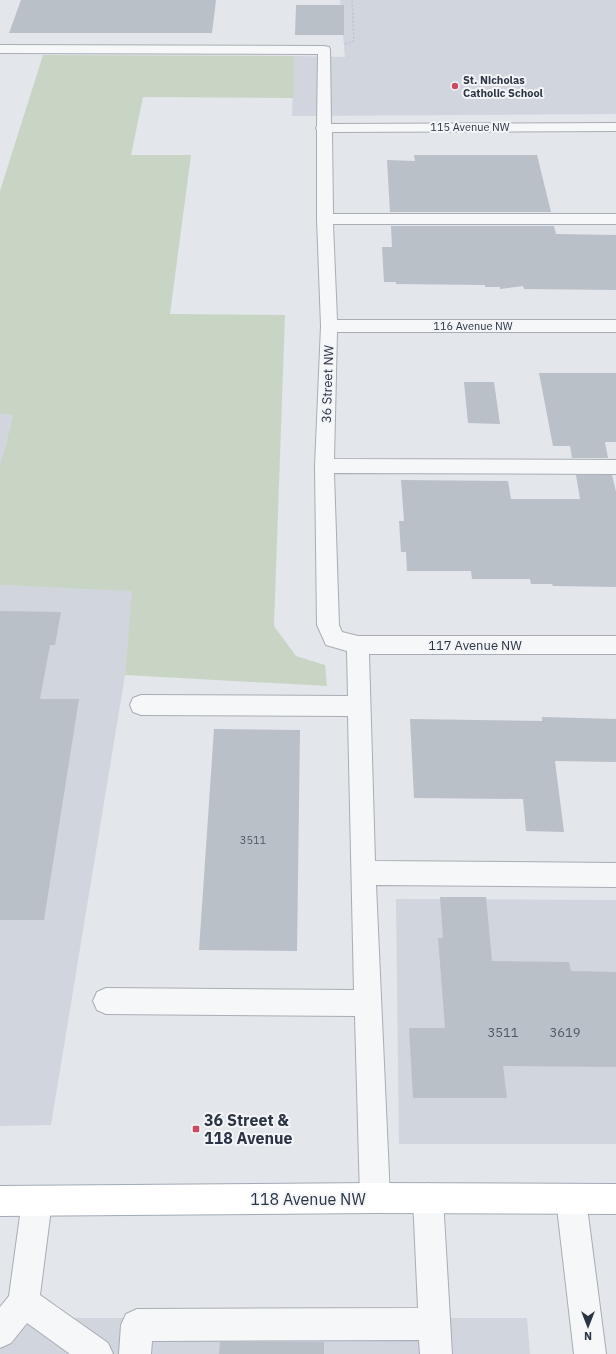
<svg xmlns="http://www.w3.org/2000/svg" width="616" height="1354" font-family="'IBM Plex Sans',sans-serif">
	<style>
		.built { fill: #d1d5dd }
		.green { fill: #c9d5c4 }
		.building { fill: #bac0c8 }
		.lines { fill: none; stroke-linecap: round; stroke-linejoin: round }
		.minor-casing { stroke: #a8adb5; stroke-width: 2 }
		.major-casing { stroke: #a2abb6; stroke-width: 2 }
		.path { stroke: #c1c4ca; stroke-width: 1.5; stroke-dasharray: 2 2; stroke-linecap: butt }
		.minor { fill: #f6f7f9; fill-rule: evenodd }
		.major { fill: #fff; fill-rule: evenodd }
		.poi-dot { fill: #cd4b62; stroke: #f3f5f8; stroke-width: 1.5 }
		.labels { text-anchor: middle; stroke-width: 4; stroke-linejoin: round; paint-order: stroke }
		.far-poi-label { font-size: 11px; font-weight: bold; fill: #2b3443; stroke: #f3f5f8; text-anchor: start }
		.far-street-label { font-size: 11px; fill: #2b3443; stroke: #f3f5f8 }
		.number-label { font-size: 11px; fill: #4f5764 }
		.street-label { font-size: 13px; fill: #2b3443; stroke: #f3f5f8 }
		.near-number-label { font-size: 13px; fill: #4f5764 }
		.near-poi-label { font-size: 16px; font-weight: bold; fill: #2b3443; stroke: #f3f5f8; text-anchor: start }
		.near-street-label { font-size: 16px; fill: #2b3443; stroke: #f3f5f8 }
	</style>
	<rect width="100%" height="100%" fill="#e3e6eb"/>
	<!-- built -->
	<path class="built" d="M340 0H616V114L292 116 294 56 345 57Z
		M0 414 13 415 0 466Z
		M0 585 133 590 125 675 51 1125 0 1126Z
		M396 899 616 900V1144H399Z
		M0 1318H527L530 1354H0Z"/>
	<!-- green -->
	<path class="green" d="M43 55 294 56 293 98 143 97 131 155H191L170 314 285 315 274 626 296 656 325 665 327 686 125 675 132 591 0 585V466L13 415 0 414V191Z"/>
	<!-- building -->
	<path class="building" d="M21 0H216L212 33H9Z
		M296 5H344V35H295Z
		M414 155H537L551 212H390L387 160 415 161Z
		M391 226H554L556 234 616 235V290L524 289 523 286 500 289V287H485V285L396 284V282H384L382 247H392Z
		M539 373H616V442H605L608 458H572L570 446H553Z
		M464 382H494L500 424 468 423Z
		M576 475H612L616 492V587L553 586 552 584H531L530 579H472L471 571H407L406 552H401L399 521H404L401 480 508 481 511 499H580Z
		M0 611 61 612 55 645H50L40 699H79L44 920H0Z
		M542 717 616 719V762L555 761 564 832 526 831 523 799 414 798 410 719 542 721Z
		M214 729 300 730 297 951 199 950Z
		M440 897H486L492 961 569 962 571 971 616 972V1067L503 1066 507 1098H413L409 1028H445L438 938H443Z
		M220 1342H324V1354H219Z"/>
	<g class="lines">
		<defs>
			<path id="minor" d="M0 45 324 46 329 47 330 50 331 124 616 123V131L332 132 333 214H616V224H333L337 320H616V332H337L334 459 616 460V474L334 473 339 625 342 632 358 636H616V654H369L375 861 616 863V887L376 885 390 1198 385 1208 375 1213 365 1208 360 1198 355 1016 106 1014 97 1010 93 1001 97 992 106 988 354 990 348 716 141 715 133 712 130 705 133 698 141 695 348 696 347 651 326 645 317 625 315 466 321 326 317 219V130L316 128 317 126 318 54 0 53Z
				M428 1183 438 1188 443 1198 452 1354H420L419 1340 152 1341 151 1354H119L121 1325 126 1314 137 1309 418 1308 413 1198 418 1188Z
				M571 1184 581 1189 586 1199 606 1354H574L556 1199 561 1189Z
				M37 1186 47 1191 52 1201 40 1295 108 1343 113 1354H70L27 1323 11 1343 0 1348V1307L9 1296 22 1201 27 1191Z"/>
			<path id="major" d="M375 1183 616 1184V1214L375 1213 0 1216V1186Z"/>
		</defs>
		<!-- minor casing -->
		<use href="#minor" class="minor-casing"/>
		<!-- major casing -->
		<use href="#major" class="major-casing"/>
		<!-- path -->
		<path class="path" d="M345 44 354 41 352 0"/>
		<!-- minor -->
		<use href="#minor" class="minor"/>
		<!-- major -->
		<use href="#major" class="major"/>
	</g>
	<!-- markers -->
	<g class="poi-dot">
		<circle cx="455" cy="86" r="4"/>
		<rect x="192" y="1125" width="8" height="8" rx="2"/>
	</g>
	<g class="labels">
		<!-- far-poi labels -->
		<g class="far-poi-label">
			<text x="463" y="84">St. Nicholas<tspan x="463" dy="13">Catholic School</tspan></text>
		</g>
		<!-- far-street labels -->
		<g class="far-street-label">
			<text x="470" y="131">115 Avenue NW</text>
			<text x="473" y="330">116 Avenue NW</text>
		</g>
		<!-- number labels -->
		<g class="number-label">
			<text x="253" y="844">3511</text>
		</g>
		<!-- street labels -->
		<g class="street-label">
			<text transform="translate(327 384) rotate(-88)" y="5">36 Street NW</text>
			<text x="475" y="650">117 Avenue NW</text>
		</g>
		<!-- near-number labels -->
		<g class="near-number-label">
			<text x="503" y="1037">3511</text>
			<text x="565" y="1037">3619</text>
		</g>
		<!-- near-poi labels -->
		<g class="near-poi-label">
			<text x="204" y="1126">36 Street &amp;<tspan x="204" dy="18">118 Avenue</tspan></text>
		</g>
		<!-- near-street labels -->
		<g class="near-street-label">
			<text x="308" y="1205">118 Avenue NW</text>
		</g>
	</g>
	<!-- north arrow -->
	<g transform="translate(588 1326) rotate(180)" stroke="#f3f5f8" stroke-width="3" paint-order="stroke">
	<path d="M0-3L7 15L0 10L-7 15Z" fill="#2b3443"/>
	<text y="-6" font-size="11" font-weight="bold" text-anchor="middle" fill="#2b3443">N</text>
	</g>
</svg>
